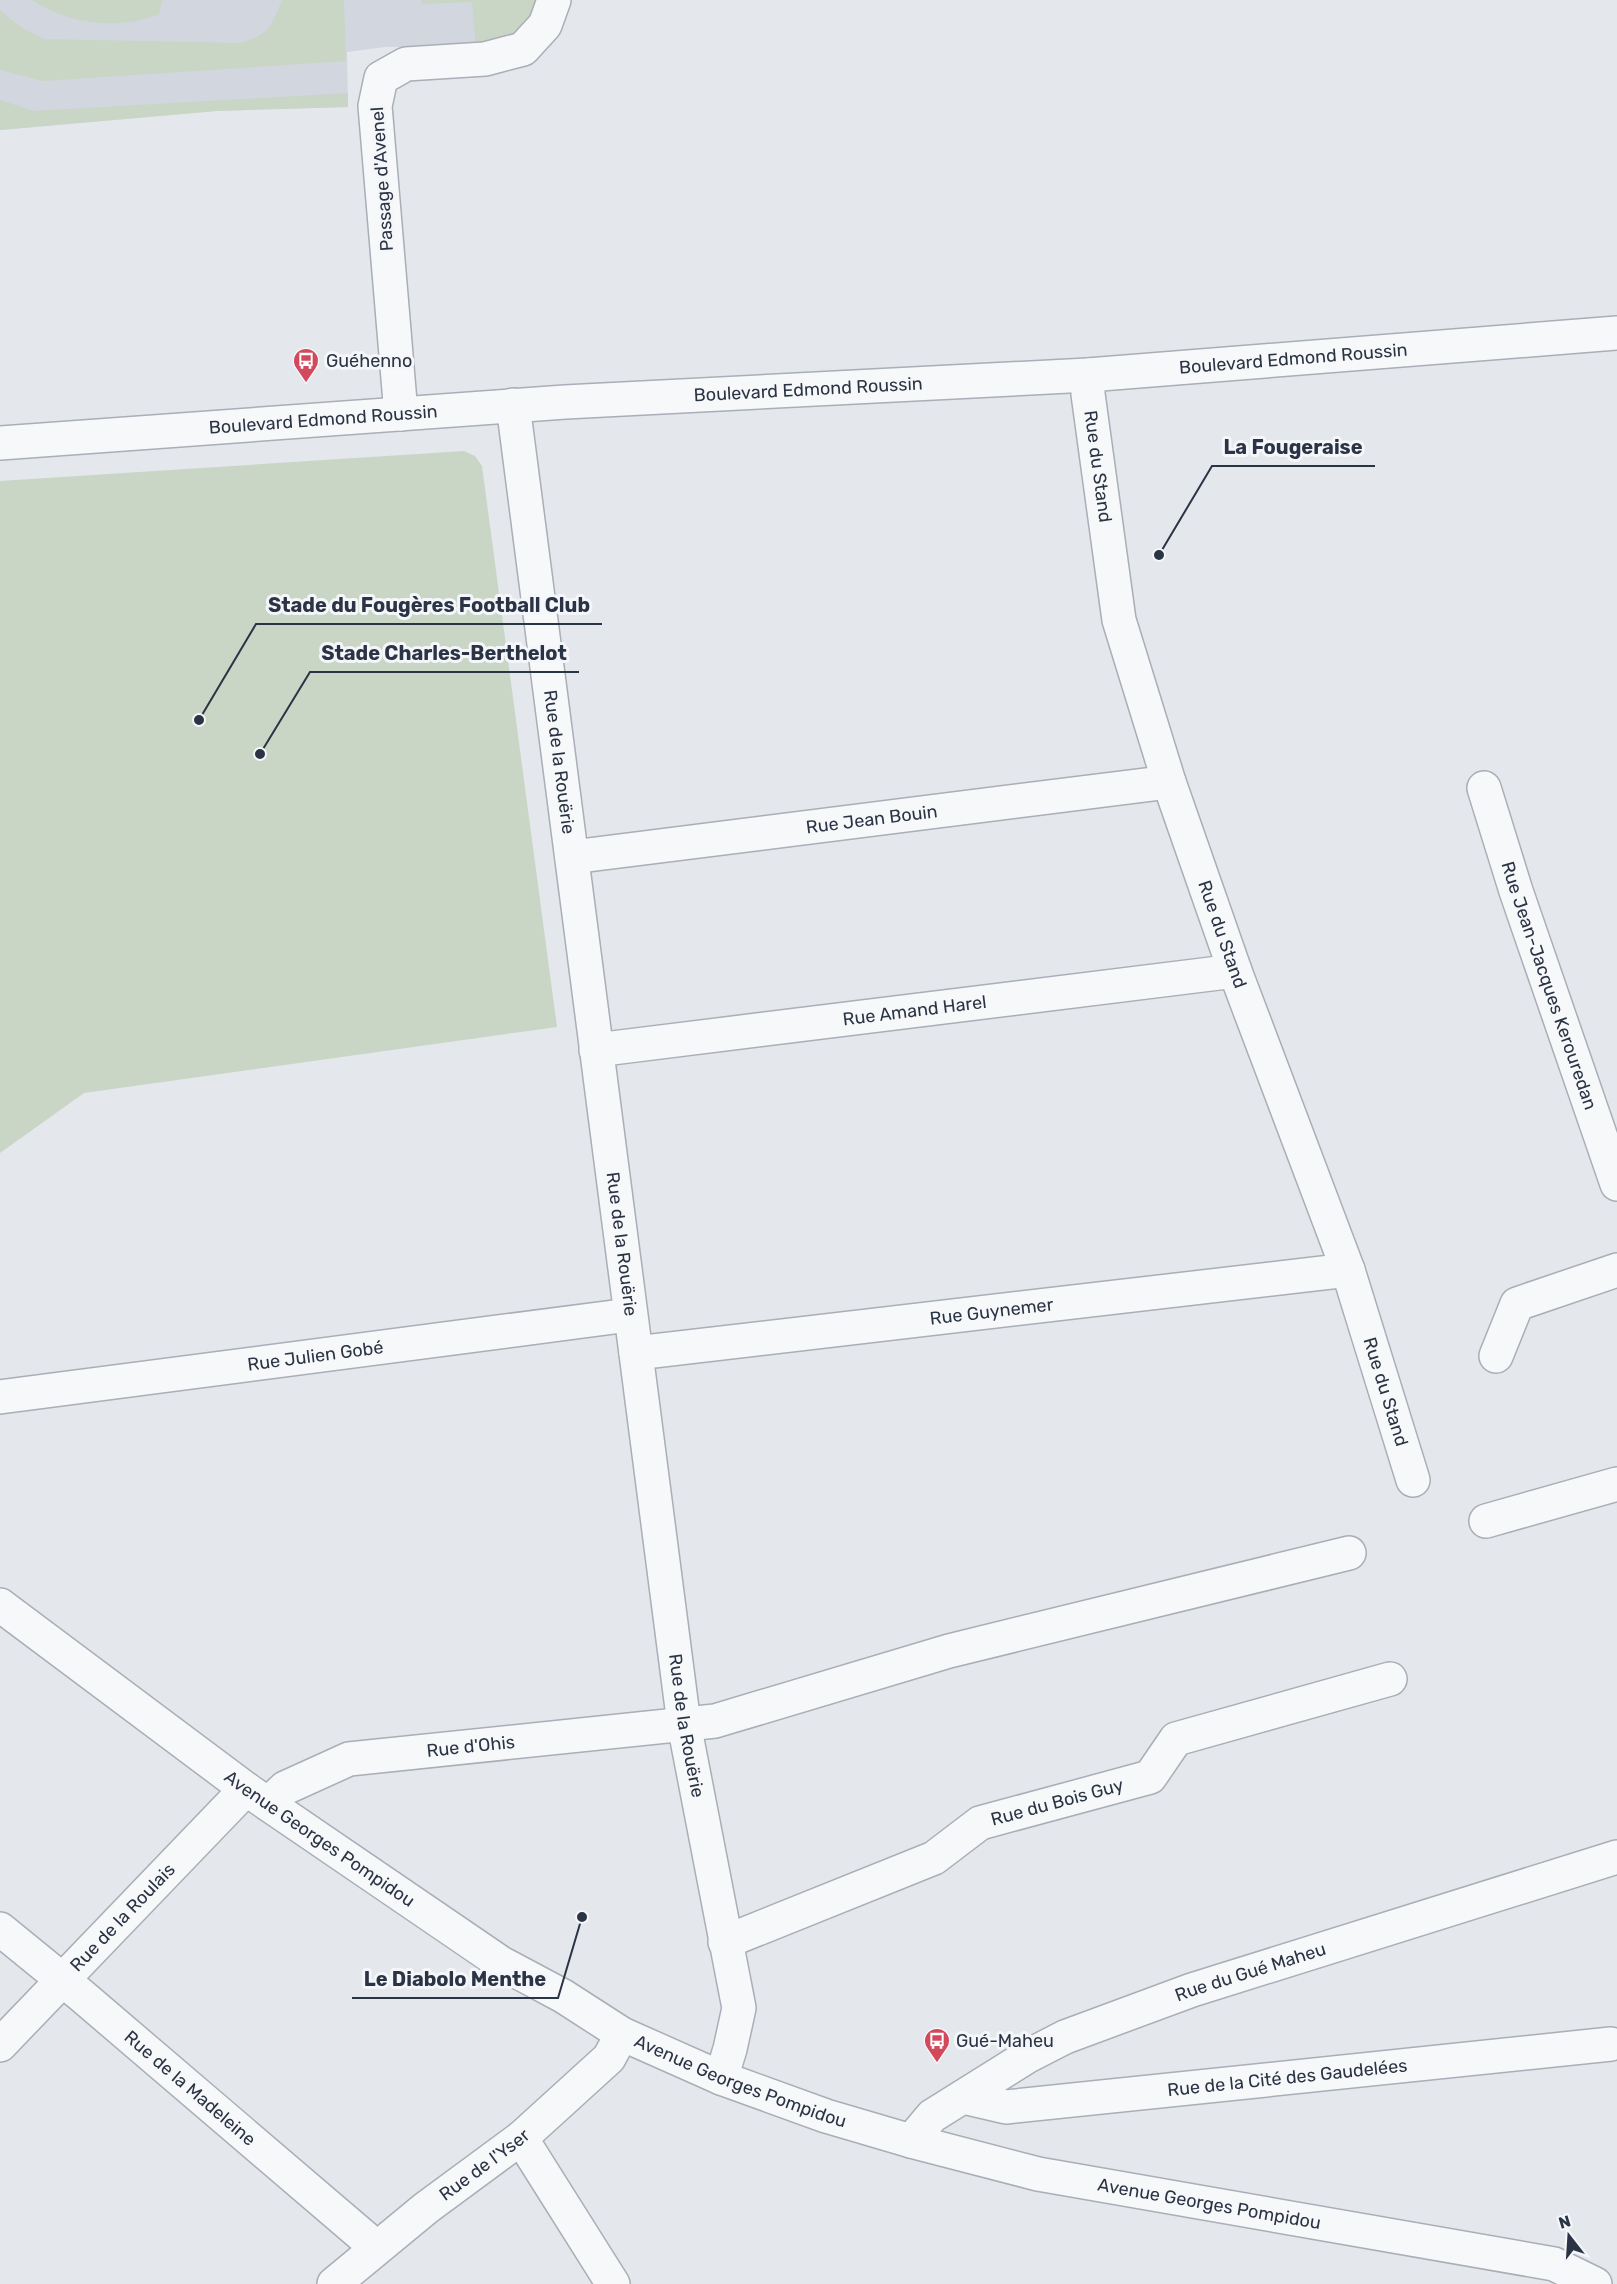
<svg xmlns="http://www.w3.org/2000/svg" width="1617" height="2284" font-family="Rubik,sans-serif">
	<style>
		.built { fill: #d2d6de }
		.green { fill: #c9d6c5 }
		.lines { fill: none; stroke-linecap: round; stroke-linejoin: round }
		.minor-casing { stroke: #a9aeb7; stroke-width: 36 }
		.tertiary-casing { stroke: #a9aeb7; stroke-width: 36 }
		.minor { stroke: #f7f8fa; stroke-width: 33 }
		.tertiary { stroke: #f7f8fa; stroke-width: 33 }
		.labels { text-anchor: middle; stroke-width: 6; stroke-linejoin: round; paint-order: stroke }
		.street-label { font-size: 18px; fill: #2b3445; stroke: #f4f6f9 }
		.poi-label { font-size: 18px; fill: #2b3445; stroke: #f4f6f9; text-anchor: start }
		.leader { fill: none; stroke: #2b3445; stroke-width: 2 }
		.callout-dot { fill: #2b3445; stroke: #f4f6f9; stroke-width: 2 }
		.callout-label { font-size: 20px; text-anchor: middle; font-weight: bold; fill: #2b3445; stroke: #f4f6f9; stroke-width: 6; stroke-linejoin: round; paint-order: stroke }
	</style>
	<rect width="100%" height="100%" fill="#e4e7ec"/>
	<!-- built -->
	<path class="built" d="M0 0H541L476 47H385L347 52 348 107 216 111 0 130Z"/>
	<!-- green -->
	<path class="green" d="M32 0H162L159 14C119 31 67 24 32 0Z
		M282 0H344L346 61 43 81 0 70V10L21 27 44 39 240 43C268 36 272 25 282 0Z
		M421 0H541L523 30 505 39 476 47 472 2 423 4Z
		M348 93V107L216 111 0 130V100L34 111Z
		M464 451 475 456 482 466 557 1027 84 1093 0 1153V481Z"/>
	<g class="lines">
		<defs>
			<g id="minor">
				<path id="s1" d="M1088 375V394L1119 620 1169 782 1235 971 1348 1270 1413 1480"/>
				<path id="s2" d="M513 405 684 1724 739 2008 730 2049 721 2078"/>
				<path d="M401 414 375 106 381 78 406 64 485 59 523 49 545 25 554 0"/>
				<path id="s3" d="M1484 788 1516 891 1617 1184"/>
				<path id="s4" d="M572 857 1169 782"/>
				<path id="s5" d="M596 1050 1235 971"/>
				<path id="s6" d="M636 1353 1348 1270"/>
				<path d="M1496 1356 1517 1304 1617 1270"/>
				<path id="s7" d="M0 1397 629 1315"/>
				<path d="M1486 1521 1617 1484"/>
				<path id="s8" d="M268 1804 285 1788 349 1759 715 1721 949 1651 1349 1553"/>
				<path id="s9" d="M0 1929 81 1995 377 2248"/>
				<path id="s10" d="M725 1942 934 1858 980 1823 1150 1777 1176 1739 1390 1679"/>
				<path id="s11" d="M0 2045 246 1789"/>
				<path id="s12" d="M963 2097 1006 2107 1611 2044"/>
				<path d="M521 2138 613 2284"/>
				<path id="s13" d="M911 2141 932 2116 1028 2056 1065 2037 1192 1990 1617 1857"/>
				<path id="s14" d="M334 2284 426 2208 521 2138 609 2058 622 2034"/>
			</g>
			<g id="tertiary">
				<path id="s15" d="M0 443 565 402 1088 375 1617 333"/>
				<path id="s16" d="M0 1605 246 1789 501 1963 563 1996 622 2034 721 2078 826 2116 911 2141 1038 2174 1554 2264 1595 2284"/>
			</g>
		</defs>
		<!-- minor casing -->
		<use href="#minor" class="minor-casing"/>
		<!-- tertiary casing -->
		<use href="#tertiary" class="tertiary-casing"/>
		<!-- minor -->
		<use href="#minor" class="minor"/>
		<!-- tertiary -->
		<use href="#tertiary" class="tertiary"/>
	</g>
	<!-- icons -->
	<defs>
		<symbol id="bus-pin" viewBox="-11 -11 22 30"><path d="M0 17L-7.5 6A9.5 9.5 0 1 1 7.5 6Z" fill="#d1495b" stroke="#f4f6f9"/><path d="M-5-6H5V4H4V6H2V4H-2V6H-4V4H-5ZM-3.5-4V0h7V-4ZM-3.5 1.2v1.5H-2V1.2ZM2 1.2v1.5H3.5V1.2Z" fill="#fff"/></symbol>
	</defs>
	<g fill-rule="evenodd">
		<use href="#bus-pin" x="291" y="346" width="30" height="40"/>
		<use href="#bus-pin" x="922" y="2026" width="30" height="40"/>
	</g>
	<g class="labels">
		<!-- street labels -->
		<g class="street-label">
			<text transform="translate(382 179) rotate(-94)" y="6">Passage d'Avenel</text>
			<text dy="6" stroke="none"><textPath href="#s15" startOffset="1296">Boulevard Edmond Roussin</textPath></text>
			<text dy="6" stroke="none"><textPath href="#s15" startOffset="810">Boulevard Edmond Roussin</textPath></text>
			<text dy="6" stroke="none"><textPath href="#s15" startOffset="324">Boulevard Edmond Roussin</textPath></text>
			<text dy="6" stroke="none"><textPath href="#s1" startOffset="92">Rue du Stand</textPath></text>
			<text dy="6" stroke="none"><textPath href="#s2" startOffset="360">Rue de la Rouërie</textPath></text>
			<text dy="6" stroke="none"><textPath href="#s4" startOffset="302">Rue Jean Bouin</textPath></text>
			<text dy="6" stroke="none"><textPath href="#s1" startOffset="578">Rue du Stand</textPath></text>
			<text dy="6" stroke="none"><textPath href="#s3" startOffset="208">Rue Jean-Jacques Kerouredan</textPath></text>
			<text dy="6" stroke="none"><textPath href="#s5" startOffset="321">Rue Amand Harel</textPath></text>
			<text dy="6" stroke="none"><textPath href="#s2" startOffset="846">Rue de la Rouërie</textPath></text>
			<text dy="6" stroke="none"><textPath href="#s6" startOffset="358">Rue Guynemer</textPath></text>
			<text dy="6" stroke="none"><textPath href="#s7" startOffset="318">Rue Julien Gobé</textPath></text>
			<text dy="6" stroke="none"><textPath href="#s1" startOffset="1064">Rue du Stand</textPath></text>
			<text dy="6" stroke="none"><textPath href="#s2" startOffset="1332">Rue de la Rouërie</textPath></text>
			<text dy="6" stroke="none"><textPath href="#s8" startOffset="216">Rue d'Ohis</textPath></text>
			<text dy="6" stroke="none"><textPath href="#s10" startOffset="363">Rue du Bois Guy</textPath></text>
			<text dy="6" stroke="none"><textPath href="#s16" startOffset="396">Avenue Georges Pompidou</textPath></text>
			<text dy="6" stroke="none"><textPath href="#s11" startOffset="177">Rue de la Roulais</textPath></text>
			<text dy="6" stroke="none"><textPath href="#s13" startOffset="384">Rue du Gué Maheu</textPath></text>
			<text dy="6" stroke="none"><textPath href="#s12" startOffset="327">Rue de la Cité des Gaudelées</textPath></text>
			<text dy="6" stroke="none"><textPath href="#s16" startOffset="884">Avenue Georges Pompidou</textPath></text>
			<text dy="6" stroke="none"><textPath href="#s9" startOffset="248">Rue de la Madeleine</textPath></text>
			<text dy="6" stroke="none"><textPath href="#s14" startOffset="192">Rue de l'Yser</textPath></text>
			<text dy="6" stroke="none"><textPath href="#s16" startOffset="1370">Avenue Georges Pompidou</textPath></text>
		</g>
		<!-- poi labels -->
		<g class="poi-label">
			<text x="326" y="367">Guéhenno</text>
			<text x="956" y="2047">Gué-Maheu</text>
		</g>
	</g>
	<!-- callouts -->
	<path class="leader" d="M1159 555L1212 466H1375M199 720L256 624H602M260 754L310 672H579M582 1917L558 1998H352"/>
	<g class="callout-dot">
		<circle cx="1159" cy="555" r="6"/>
		<circle cx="199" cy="720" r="6"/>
		<circle cx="260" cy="754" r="6"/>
		<circle cx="582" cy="1917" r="6"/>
	</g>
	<g class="callout-label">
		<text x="1293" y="454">La Fougeraise</text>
		<text x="429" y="612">Stade du Fougères Football Club</text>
		<text x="444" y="660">Stade Charles-Berthelot</text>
		<text x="455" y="1986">Le Diabolo Menthe</text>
	</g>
	<!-- north arrow -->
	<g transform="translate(1569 2236) rotate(343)" stroke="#f4f6f9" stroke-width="4.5" paint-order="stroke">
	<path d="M0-4.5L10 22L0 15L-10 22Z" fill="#2b3445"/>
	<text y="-9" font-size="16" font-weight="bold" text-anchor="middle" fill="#2b3445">N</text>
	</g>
</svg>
